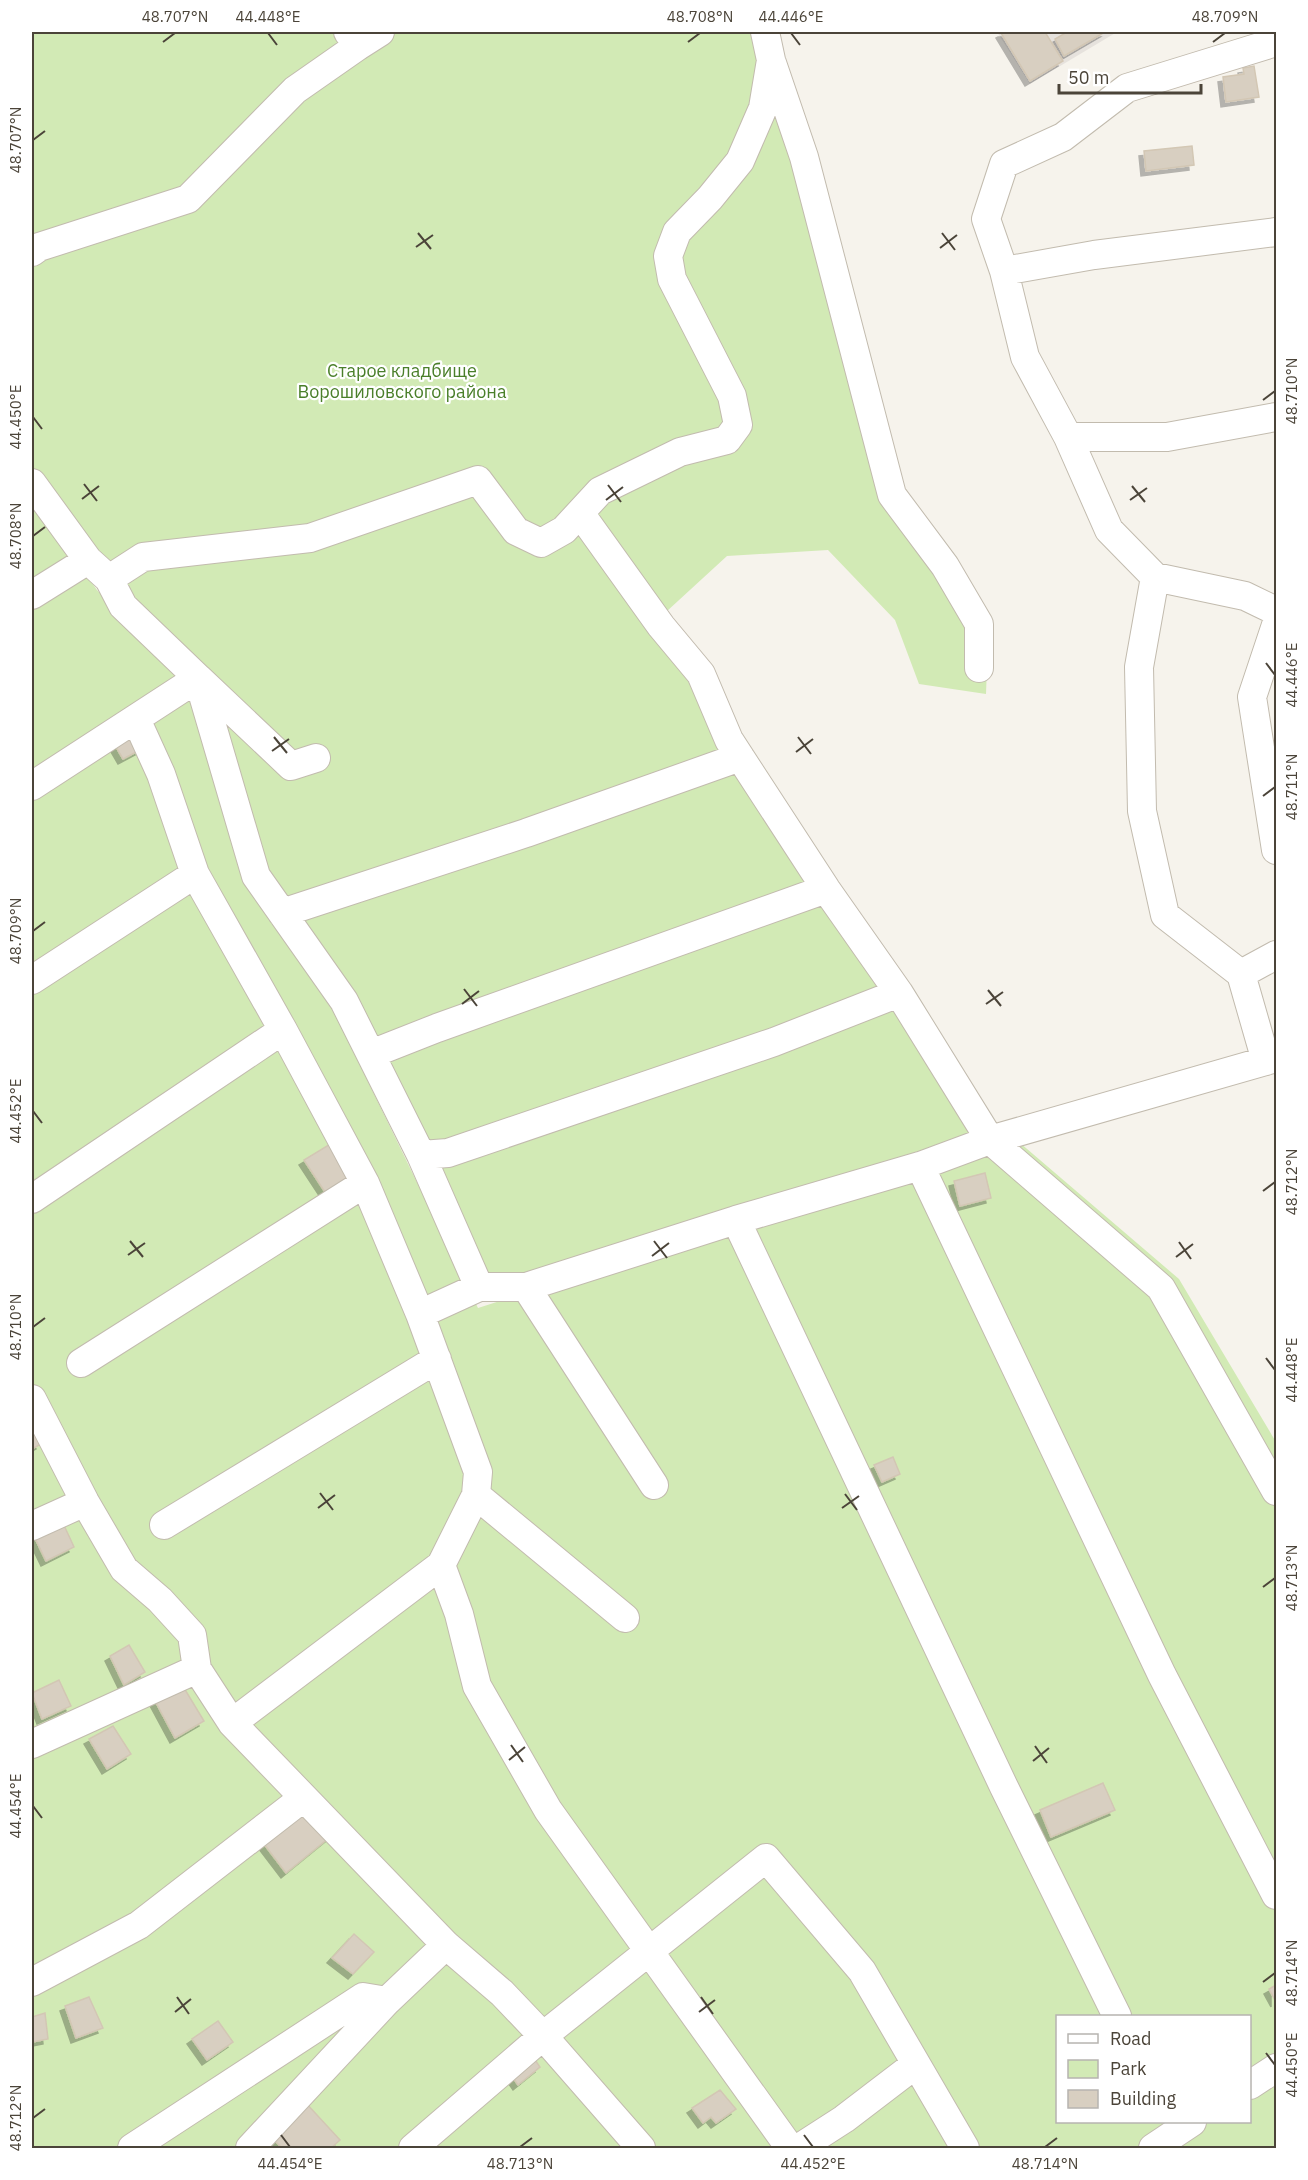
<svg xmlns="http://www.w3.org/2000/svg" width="1308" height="2180" font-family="'IBM Plex Sans',sans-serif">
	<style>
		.industrial { fill: #e6e2dd }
		.green { fill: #d2eab5; fill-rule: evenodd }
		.building { fill: #d8cfc1; stroke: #d3c7b4; stroke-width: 1.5; filter: url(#shadow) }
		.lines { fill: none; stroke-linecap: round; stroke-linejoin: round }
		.minor-casing { stroke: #c2bbae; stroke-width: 30 }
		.minor { stroke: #fff; stroke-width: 28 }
		.ticks { fill: none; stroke: #4b4439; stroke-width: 2 }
		.labels { text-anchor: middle; stroke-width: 4.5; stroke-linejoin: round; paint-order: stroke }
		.park-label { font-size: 18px; fill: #4a7f2a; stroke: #fff }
		.neatline { fill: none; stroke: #4b4439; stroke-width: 2 }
		.ticks-label { font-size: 15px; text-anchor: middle; fill: #4b4439 }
	</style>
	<defs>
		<filter id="shadow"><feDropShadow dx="-5" dy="5" stdDeviation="0" flood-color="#0004"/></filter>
	</defs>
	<rect width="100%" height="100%" fill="#f6f3ec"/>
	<!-- industrial -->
	<path class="industrial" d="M997 32H1117L1030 84Z"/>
	<!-- green -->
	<path class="green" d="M32 32H770L897 495 989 613 986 694 919 684 895 620 828 550 727 556 654 623 987 1139 523 1282 484 1281 261 878 205 677 32 481Z
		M32 499 97 590 195 693 245 882 326 995 478 1308 1012 1136 1179 1279 1276 1442V2148H32ZM1058 2016H1250V2122H1058Z"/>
	<!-- building -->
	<path class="building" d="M1003 32H1045L1063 61 1030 81 1001 33Z
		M1067 32H1105L1064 56 1055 39Z
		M1254 66 1259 97 1226 102 1223 77 1244 74 1243 68Z
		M1192 146 1194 165 1146 171 1144 151Z
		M129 730 140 750 123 759 112 740Z
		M332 1143 353 1175 325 1192 304 1160Z
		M985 1173 991 1198 960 1206 954 1181Z
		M32 1425 41 1444 32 1449Z
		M893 1457 900 1474 882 1482 874 1465Z
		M62 1521 74 1547 46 1561 33 1534Z
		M129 1645 145 1672 124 1685 110 1656Z
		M59 1680 71 1706 42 1719 32 1693Z
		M181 1683 204 1721 175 1738 153 1697Z
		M113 1726 131 1754 107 1769 89 1739Z
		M1103 1783 1115 1810 1051 1837 1040 1810Z
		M305 1809 330 1837 286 1873 264 1844Z
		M354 1934 374 1952 353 1974 332 1958Z
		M1276 1985V2002L1269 1989Z
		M89 1997 103 2028 76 2038 65 2006Z
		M45 2013 48 2039 32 2042V2017Z
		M218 2021 233 2042 207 2060 192 2039Z
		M531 2054 540 2067 518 2085 509 2072Z
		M720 2090 736 2109 716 2123 711 2117 703 2123 692 2108Z
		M305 2102 340 2140 331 2148H282L270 2136Z"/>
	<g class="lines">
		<defs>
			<path id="minor" d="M348 32 358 46 380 32
				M772 63 804 157 892 495 945 566 979 624V668
				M32 252 39 247 188 199 295 90 358 46
				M1004 271 1094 255 1276 232
				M1276 417 1167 437H1068L1109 530 1155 577 1245 596 1276 611
				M1068 437 1025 357 1004 271 986 219 1004 164 1063 137 1127 88 1276 42
				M32 483 88 560 109 579 123 606 198 678 32 786
				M580 513 661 626 701 674 729 740 826 889 899 993 990 1140 1161 1288 1276 1491
				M1155 577 1139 667 1142 811 1165 915 1241 974
				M109 579 143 557 310 538 478 480 516 531 541 543 564 530 600 491 680 452 727 440 738 425 732 396 672 279 668 256 677 232 710 198 740 161 763 108 771 60 765 32
				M32 595 88 560
				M1276 625 1252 697 1276 850
				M136 719 161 774 195 874 283 1030 365 1183 420 1314 478 1472 476 1495 441 1565 459 1614 477 1686 548 1810 790 2148
				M316 758 291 766 198 678 256 876 344 1001 421 1155 479 1287
				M282 913 526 833 740 757
				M32 980 195 874
				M371 1054 437 1028 826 889
				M1266 1061 1241 974 1276 955
				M421 1155 448 1153 774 1042 899 993
				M920 1166 1162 1675 1276 1895
				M32 1199 283 1030
				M736 1220 1004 1787 1117 2016
				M526 1287 654 1485
				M420 1314 479 1287H526L736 1220 920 1166 990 1140 1276 1058
				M81 1363 365 1183
				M32 1399 85 1502 124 1569 160 1600 192 1635 197 1669 232 1723 446 1945 502 1993 543 2036 641 2148
				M476 1495 625 1618
				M164 1525 437 1359
				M32 1526 85 1502
				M232 1723 441 1565
				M32 1744 197 1669
				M32 1982 139 1925 303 1798
				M1250 2085 1276 2068
				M132 2148 363 1997 387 2001
				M250 2148 387 2001 446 1945
				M413 2148 543 2036 766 1858 862 1971 965 2148
				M799 2148 844 2119 916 2064
				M1153 2148 1192 2122"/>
		</defs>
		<!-- minor casing -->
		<use href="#minor" class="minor-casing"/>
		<!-- minor -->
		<use href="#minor" class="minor"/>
	</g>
	<!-- ticks -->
	<path class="ticks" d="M268 33 277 45M791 33 800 45M163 42 175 33M688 42 700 33M1213 42 1225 33M33 140 45 131M418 233 431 249M942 233 955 250M416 247 433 235M940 248 957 235M1263 400 1275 391M33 417 42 429M84 484 97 501M608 485 621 502M1132 486 1145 502M82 499 99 486M606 500 623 487M1130 500 1147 488M33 536 45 527M1266 663 1275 675M274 737 287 753M798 737 811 754M272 751 289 739M796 752 813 739M1263 796 1275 787M33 931 45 922M464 989 477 1006M988 990 1001 1006M462 1004 479 991M986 1004 1003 992M33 1111 42 1123M1263 1191 1275 1182M130 1241 143 1257M654 1241 667 1258M1179 1242 1191 1259M128 1255 145 1243M652 1256 669 1243M1176 1257 1193 1244M33 1327 45 1318M1266 1358 1275 1370M320 1493 333 1510M845 1494 857 1510M318 1508 335 1495M842 1508 859 1496M1263 1587 1275 1578M511 1745 523 1762M1035 1746 1047 1763M509 1760 525 1747M1033 1761 1049 1748M33 1806 42 1818M1263 1982 1275 1973M177 1997 189 2014M701 1997 713 2014M175 2012 191 1999M699 2012 715 2000M1266 2053 1275 2065M33 2118 45 2109M281 2135 290 2147M804 2135 813 2147M520 2147 532 2138M1045 2147 1057 2138"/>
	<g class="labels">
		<!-- park labels -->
		<g class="park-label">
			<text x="402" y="377">Старое кладбище<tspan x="402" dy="21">Ворошиловского района</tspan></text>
		</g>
	</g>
	<!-- border -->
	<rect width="1308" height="2180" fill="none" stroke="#ffffff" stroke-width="66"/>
	<!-- legend -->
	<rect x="1056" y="2015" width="195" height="108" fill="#ffffff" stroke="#b7b4b0" stroke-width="1.5"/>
	<rect x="1068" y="2034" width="30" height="9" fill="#ffffff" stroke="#b7b4b0" stroke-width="1.5"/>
	<text x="1110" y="2045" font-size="18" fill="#4b4439">Road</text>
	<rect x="1068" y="2060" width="30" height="18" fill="#d2eab5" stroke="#b7b4b0" stroke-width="1.5"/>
	<text x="1110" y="2075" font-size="18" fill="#4b4439">Park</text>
	<rect x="1068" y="2090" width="30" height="18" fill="#d8cfc1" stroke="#b7b4b0" stroke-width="1.5"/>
	<text x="1110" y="2105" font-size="18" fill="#4b4439">Building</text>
	<!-- scale -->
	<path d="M1059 84v9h142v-9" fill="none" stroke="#4b4439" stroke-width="3"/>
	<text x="1068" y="84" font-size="18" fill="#4b4439" stroke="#ffffff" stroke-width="4.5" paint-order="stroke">50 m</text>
	<rect x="33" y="33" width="1242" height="2114" class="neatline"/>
	<g class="ticks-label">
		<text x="175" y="22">48.707°N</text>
		<text x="268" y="22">44.448°E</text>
		<text x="700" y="22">48.708°N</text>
		<text x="791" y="22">44.446°E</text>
		<text x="1225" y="22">48.709°N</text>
		<text transform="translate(16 140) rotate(-90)" y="5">48.707°N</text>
		<text transform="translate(1292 391) rotate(-90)" y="5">48.710°N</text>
		<text transform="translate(16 417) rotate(-90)" y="5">44.450°E</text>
		<text transform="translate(16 536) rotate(-90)" y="5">48.708°N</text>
		<text transform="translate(1292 675) rotate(-90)" y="5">44.446°E</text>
		<text transform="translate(1292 787) rotate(-90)" y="5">48.711°N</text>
		<text transform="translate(16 931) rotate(-90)" y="5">48.709°N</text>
		<text transform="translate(16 1111) rotate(-90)" y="5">44.452°E</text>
		<text transform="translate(1292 1182) rotate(-90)" y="5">48.712°N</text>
		<text transform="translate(16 1327) rotate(-90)" y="5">48.710°N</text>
		<text transform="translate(1292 1370) rotate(-90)" y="5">44.448°E</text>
		<text transform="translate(1292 1578) rotate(-90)" y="5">48.713°N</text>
		<text transform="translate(16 1806) rotate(-90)" y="5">44.454°E</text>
		<text transform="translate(1292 1973) rotate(-90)" y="5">48.714°N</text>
		<text transform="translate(1292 2065) rotate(-90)" y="5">44.450°E</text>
		<text transform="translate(16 2118) rotate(-90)" y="5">48.712°N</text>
		<text x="290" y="2169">44.454°E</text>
		<text x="520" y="2169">48.713°N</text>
		<text x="813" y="2169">44.452°E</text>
		<text x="1045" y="2169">48.714°N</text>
	</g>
</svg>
